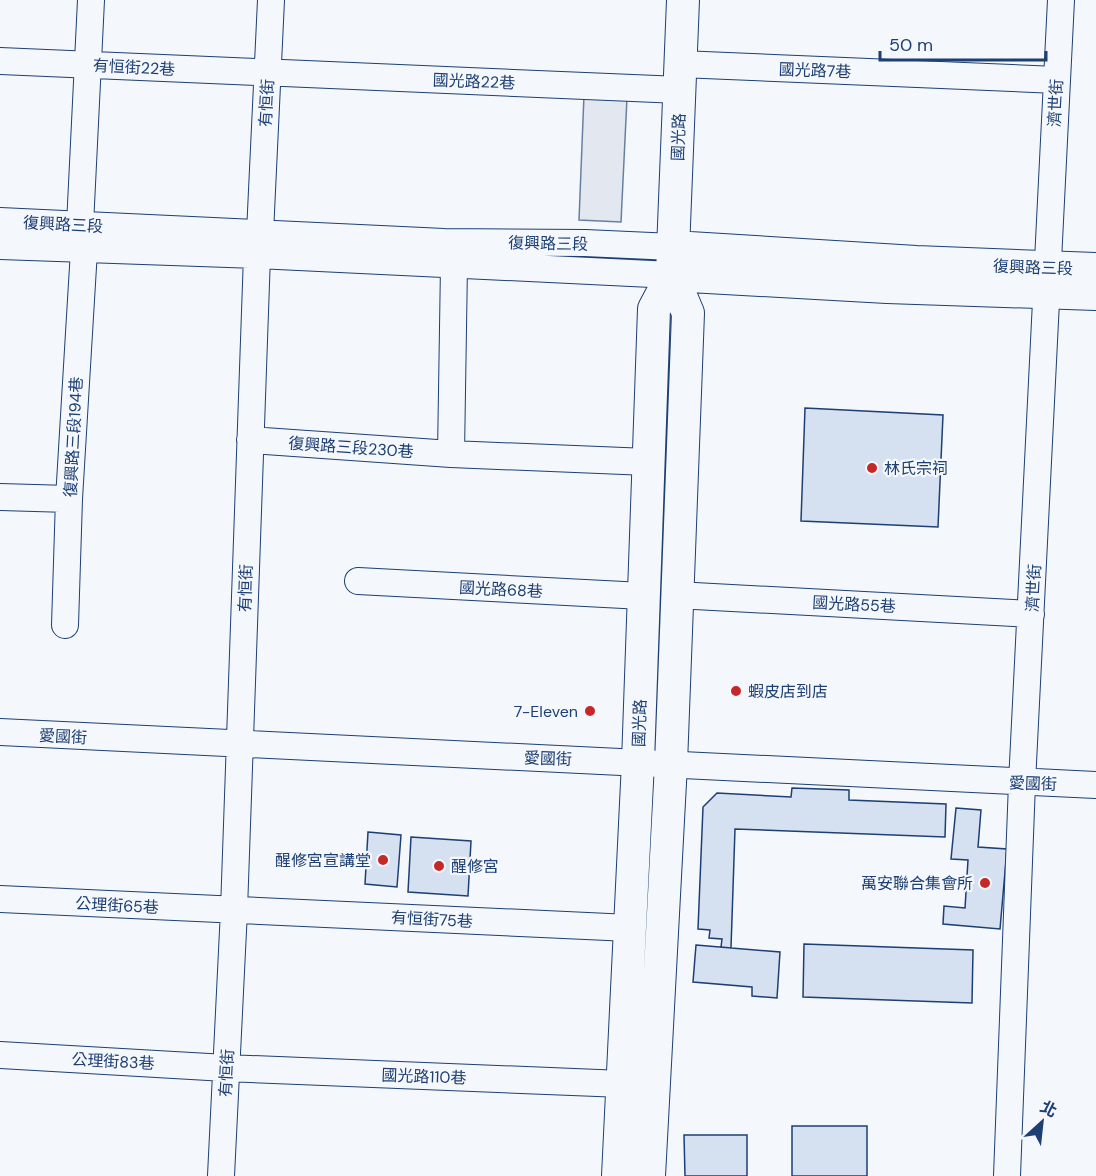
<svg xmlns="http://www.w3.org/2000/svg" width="1096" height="1176" font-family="'DM Sans','Noto Sans TC',sans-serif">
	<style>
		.parking { fill: #e3e8f0; stroke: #687fa3; stroke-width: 1.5 }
		.building { fill: #d5e0f0; stroke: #1d3f73; stroke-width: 1.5 }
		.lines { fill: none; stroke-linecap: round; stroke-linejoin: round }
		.minor-casing { stroke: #1d3f73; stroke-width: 28 }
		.major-casing { stroke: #1d3f73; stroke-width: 34 }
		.minor { stroke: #f4f7fb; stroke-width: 26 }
		.major { stroke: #f4f7fb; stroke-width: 32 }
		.poi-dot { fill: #c62828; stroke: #f4f7fb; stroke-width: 2 }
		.labels { text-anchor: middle; stroke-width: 4.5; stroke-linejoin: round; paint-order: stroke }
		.street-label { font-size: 16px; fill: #1d3f73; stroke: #f4f7fb }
		.poi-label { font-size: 16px; fill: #1d3f73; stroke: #f4f7fb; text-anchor: start }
	</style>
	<rect width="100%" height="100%" fill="#f4f7fb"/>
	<!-- parking -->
	<path class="parking" d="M584 95 627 98 621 222 579 220Z"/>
	<!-- building -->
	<path class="building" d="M805 408 943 415 938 527 801 521Z
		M792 788 849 790V800L946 804 945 837 735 829 731 948 721 947 722 939 709 938 710 930 698 929 703 807 717 793 791 797Z
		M956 808 981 810 978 847 1007 849 1000 929 943 924 944 906 965 908 968 860 951 859Z
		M368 832 401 835 397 887 365 884Z
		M411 837 471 841 468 896 408 892Z
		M804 944 973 950 972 1003 803 997Z
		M696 945 780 952 777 998 752 996V987L693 982Z
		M792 1126H867V1176H792Z
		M684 1135H747V1176H685Z"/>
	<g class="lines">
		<defs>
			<path id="minor" d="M0 61 680 90
				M680 64 1057 80
				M0 221 444 242 585 243 673 247
				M80 225 91 0
				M0 246 257 255 672 275
				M250 440 451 454 648 462
				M451 454 454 265
				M0 497 69 499
				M358 581 643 596
				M676 595 1031 614
				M65 625 69 499 84 250
				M0 732 1096 785
				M0 899 630 928
				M0 1055 226 1068 623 1084
				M221 1176 234 910 257 255 260 233 271 0
				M1007 1176 1022 783 1061 0"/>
			<path id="major" d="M673 247 916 262 1096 269
				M672 275 887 287 1096 294
				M618 1176 638 762 654 309 672 275
				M649 1176 671 764 688 313 672 275 683 0"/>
		</defs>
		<!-- minor casing -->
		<use href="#minor" class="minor-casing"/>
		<!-- major casing -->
		<use href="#major" class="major-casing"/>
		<!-- minor -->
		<use href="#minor" class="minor"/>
		<!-- major -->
		<use href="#major" class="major"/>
	</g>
	<!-- markers -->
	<g class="poi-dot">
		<circle cx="872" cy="468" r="6"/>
		<circle cx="736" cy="691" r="6"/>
		<circle cx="590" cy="711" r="6"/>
		<circle cx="383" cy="860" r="6"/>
		<circle cx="439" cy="866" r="6"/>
		<circle cx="985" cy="883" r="6"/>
	</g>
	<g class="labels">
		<!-- street labels -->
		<g class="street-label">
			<text transform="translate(134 67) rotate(3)" y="6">有恒街22巷</text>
			<text transform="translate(815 70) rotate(2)" y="6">國光路7巷</text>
			<text transform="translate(474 81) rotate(2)" y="6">國光路22巷</text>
			<text transform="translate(266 103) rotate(-87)" y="6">有恒街</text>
			<text transform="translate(1055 103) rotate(-87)" y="6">濟世街</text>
			<text transform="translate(678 137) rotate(-88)" y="6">國光路</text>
			<text transform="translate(63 224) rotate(3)" y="6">復興路三段</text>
			<text transform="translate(548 243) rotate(1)" y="6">復興路三段</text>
			<text transform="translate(1033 267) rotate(2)" y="6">復興路三段</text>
			<text transform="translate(73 437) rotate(-87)" y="6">復興路三段194巷</text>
			<text transform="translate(351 447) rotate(4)" y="6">復興路三段230巷</text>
			<text transform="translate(245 588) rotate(-88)" y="6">有恒街</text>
			<text transform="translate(1033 588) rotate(-87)" y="6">濟世街</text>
			<text transform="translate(501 589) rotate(3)" y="6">國光路68巷</text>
			<text transform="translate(854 604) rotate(3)" y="6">國光路55巷</text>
			<text transform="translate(639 723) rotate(-88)" y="6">國光路</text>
			<text transform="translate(63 736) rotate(3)" y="6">愛國街</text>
			<text transform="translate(548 758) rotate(2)" y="6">愛國街</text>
			<text transform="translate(1033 783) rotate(2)" y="6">愛國街</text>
			<text transform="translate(117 905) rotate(3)" y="6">公理街65巷</text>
			<text transform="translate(432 919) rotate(3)" y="6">有恒街75巷</text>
			<text transform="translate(113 1061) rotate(3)" y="6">公理街83巷</text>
			<text transform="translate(226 1073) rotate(-87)" y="6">有恒街</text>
			<text transform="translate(424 1076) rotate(2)" y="6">國光路110巷</text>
		</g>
		<!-- poi labels -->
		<g class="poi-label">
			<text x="884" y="474">林氏宗祠</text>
			<text x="748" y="697">蝦皮店到店</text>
			<text x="578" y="717" text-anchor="end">7-Eleven</text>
			<text x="371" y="866" text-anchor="end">醒修宮宣講堂</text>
			<text x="451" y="872">醒修宮</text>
			<text x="973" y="889" text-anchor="end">萬安聯合集會所</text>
		</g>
	</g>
	<!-- north arrow -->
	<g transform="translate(1042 1122) rotate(27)" stroke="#f4f7fb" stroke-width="4.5" paint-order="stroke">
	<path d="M0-4.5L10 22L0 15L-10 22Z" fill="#1d3f73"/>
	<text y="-9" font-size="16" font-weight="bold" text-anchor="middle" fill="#1d3f73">北</text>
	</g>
	<!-- scale -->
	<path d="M880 51v9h166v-9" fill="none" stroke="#1d3f73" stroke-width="3"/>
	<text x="889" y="51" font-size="18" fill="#1d3f73" stroke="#f4f7fb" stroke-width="4.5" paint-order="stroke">50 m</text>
</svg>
